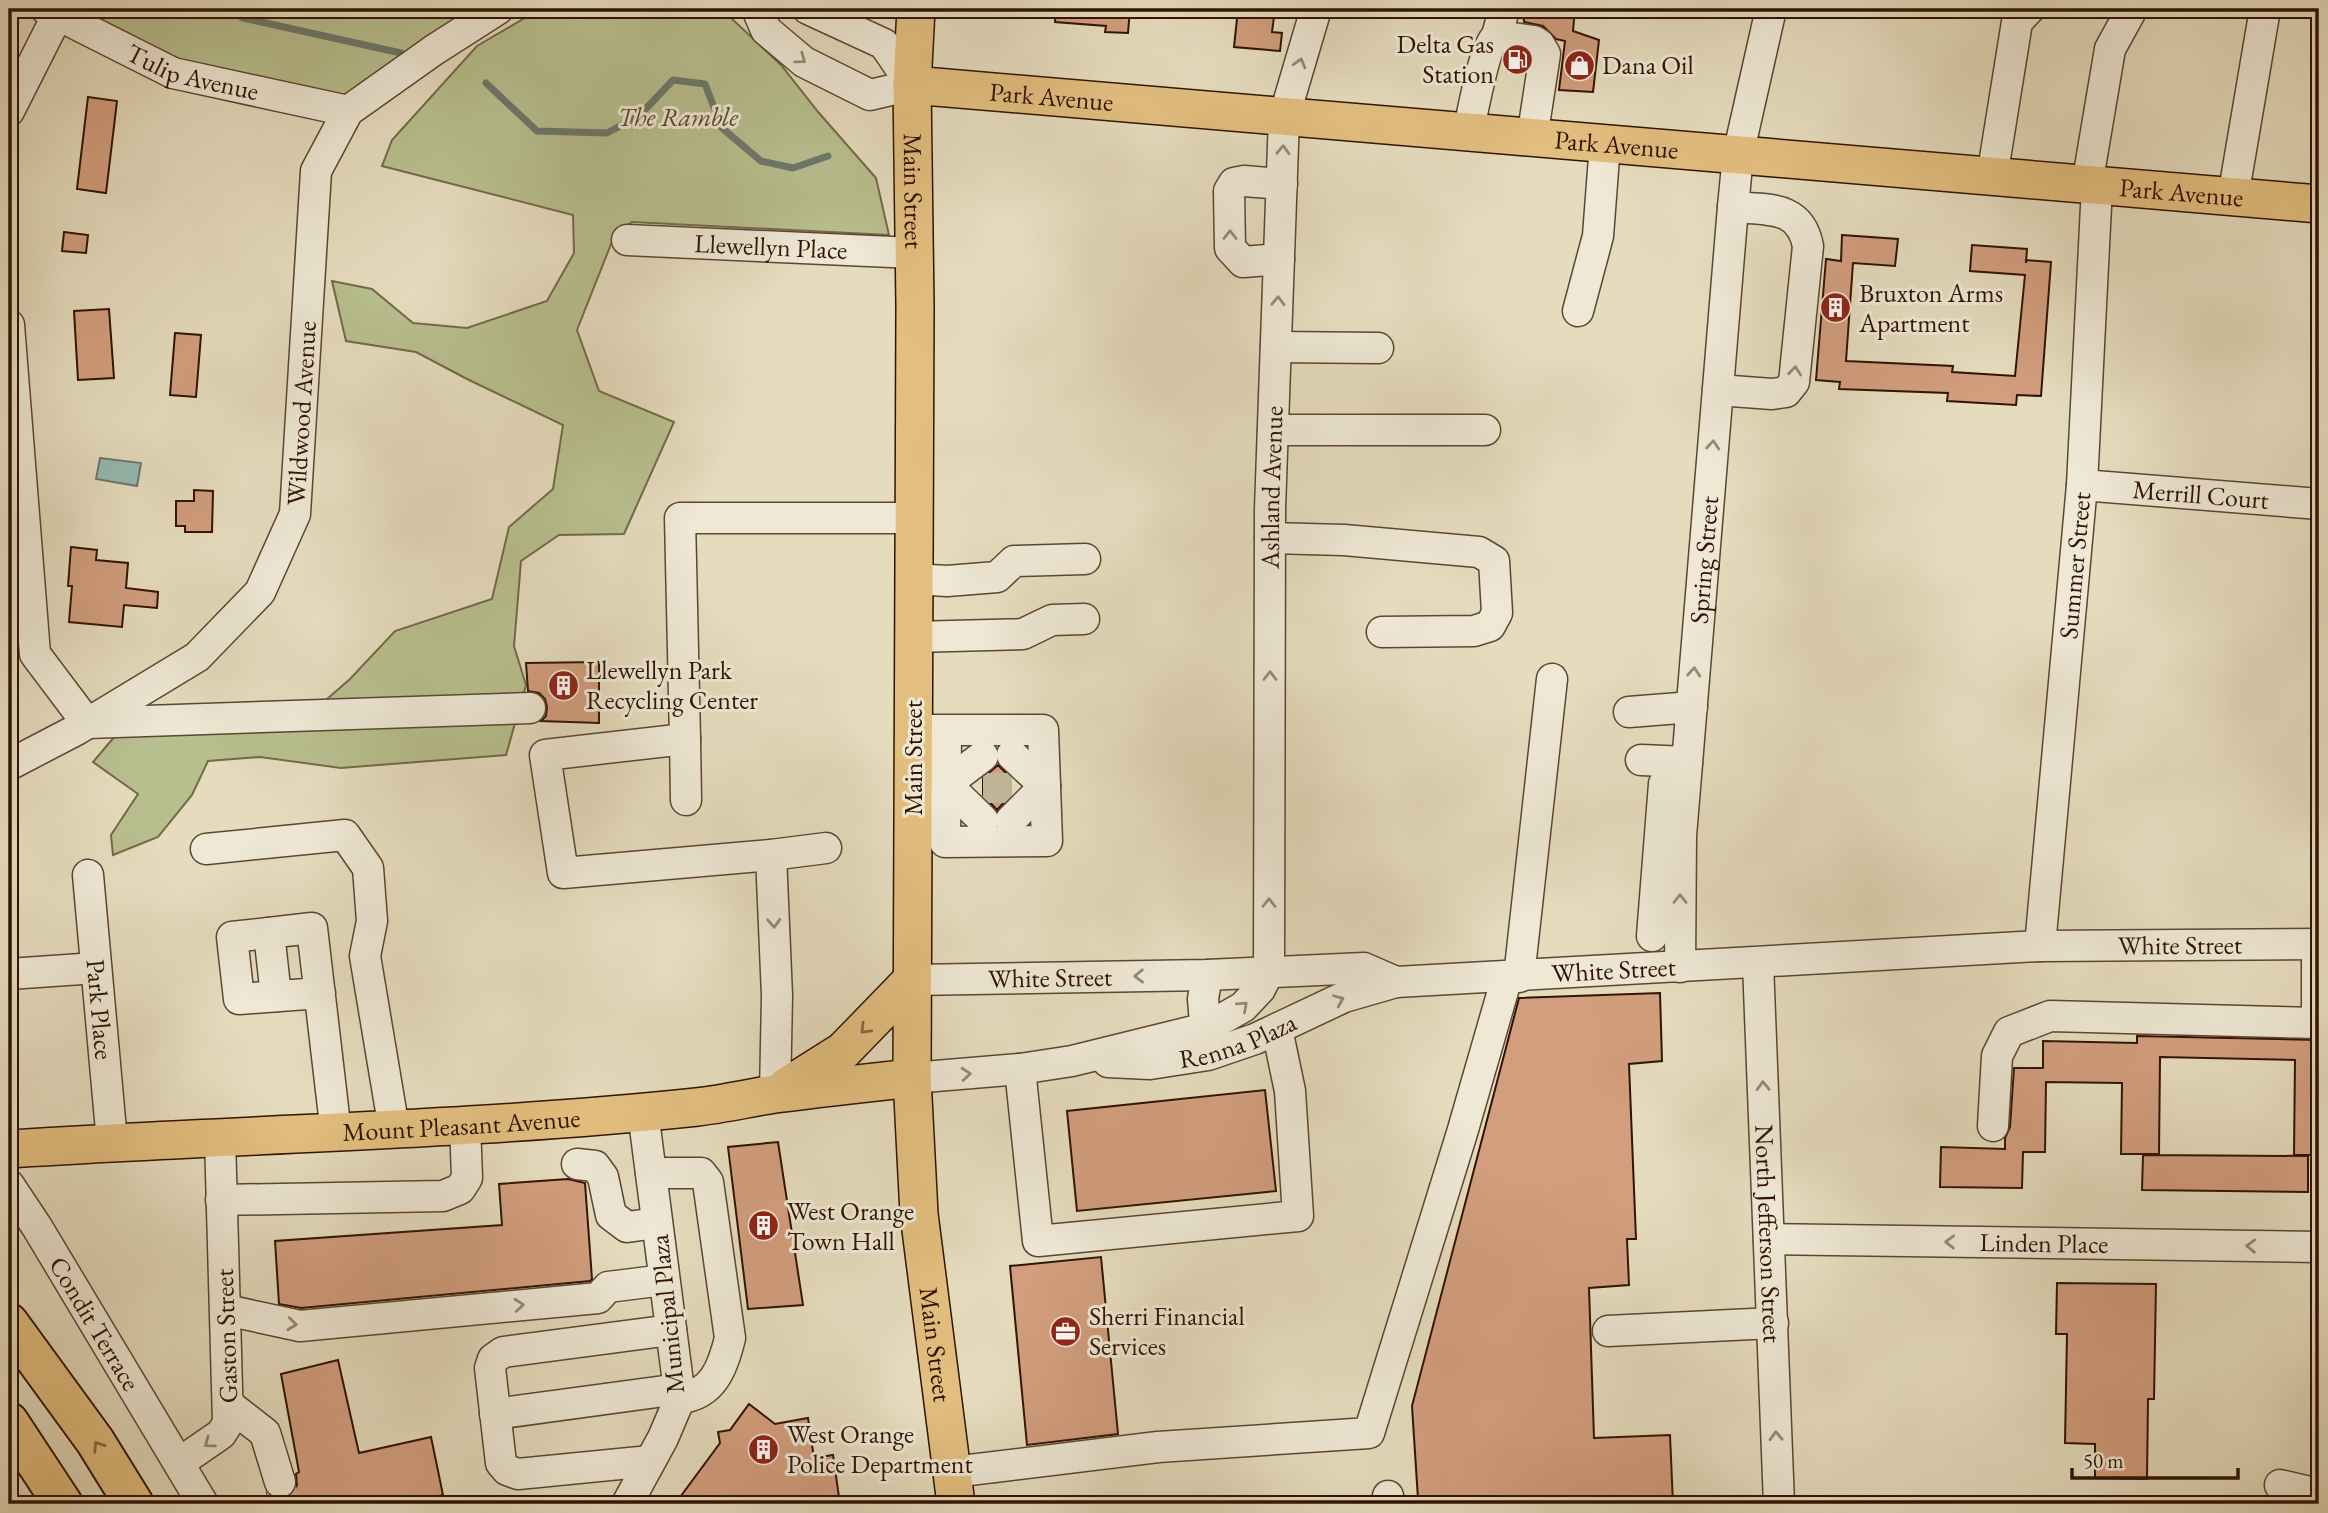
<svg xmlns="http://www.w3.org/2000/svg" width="2328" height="1513" font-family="'EB Garamond',serif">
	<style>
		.green { fill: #b8bf8f; stroke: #746948; stroke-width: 2 }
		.water { fill: #96bbb3; stroke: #6d786c; stroke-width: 2 }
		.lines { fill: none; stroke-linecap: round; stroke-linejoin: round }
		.stream { stroke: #6d786c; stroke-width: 7 }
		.building { fill: #d29e7e; stroke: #301302; stroke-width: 2 }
		.minor-tunnel { stroke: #c1b498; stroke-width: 30; stroke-dasharray: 30 15; stroke-linecap: butt }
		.minor-casing { stroke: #5d4531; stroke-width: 33 }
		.major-casing { stroke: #301302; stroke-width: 40 }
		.highway-casing { stroke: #301302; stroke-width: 42 }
		.minor { stroke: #eee8d5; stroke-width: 30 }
		.major { stroke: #e2be7f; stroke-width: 37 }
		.highway { stroke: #e2be7f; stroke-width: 38 }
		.oneway { stroke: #988876 }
		.oneway2 { stroke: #896840 }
		.labels { text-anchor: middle; stroke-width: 6; stroke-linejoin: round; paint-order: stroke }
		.poi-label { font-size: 26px; fill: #301302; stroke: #eee8d5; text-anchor: start }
		.street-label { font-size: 26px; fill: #301302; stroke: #eee8d5 }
		.park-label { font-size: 26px; font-style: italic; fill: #59472c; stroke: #eee8d5 }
	</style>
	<rect width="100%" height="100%" fill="#e5dcbe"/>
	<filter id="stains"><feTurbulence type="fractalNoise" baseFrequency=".00286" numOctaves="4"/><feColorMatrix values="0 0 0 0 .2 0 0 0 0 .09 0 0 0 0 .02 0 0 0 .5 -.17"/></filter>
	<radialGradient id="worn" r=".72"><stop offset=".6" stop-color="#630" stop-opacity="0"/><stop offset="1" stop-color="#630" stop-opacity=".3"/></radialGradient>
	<!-- green -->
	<path class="green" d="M59 9H480L345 98 210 76Z
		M540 9H700L730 17 781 65 819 113 876 178 889 235 632 222 615 234 577 330 599 391 674 422 624 534 559 535 521 561 514 646 526 685 506 755 341 768 260 757 208 761 192 795 158 837 113 855 111 835 138 794 93 762 115 736 311 713 350 679 395 631 492 599 509 527 553 489 563 425 467 379 416 352 346 341 332 281 372 289 413 323 467 328 547 301 574 253 573 215 382 166 392 140 477 46Z"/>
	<!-- water -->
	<path class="water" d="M100 458 141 463 137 486 96 479Z"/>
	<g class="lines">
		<!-- stream -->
		<path class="stream" d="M229 9 243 18 401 53
			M486 83 537 131 607 133 639 116 673 80 705 84 722 128 761 161 793 168 828 156"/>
	</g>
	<!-- building -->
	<path class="building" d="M1056 9H1130L1128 33 1105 32 1106 26 1055 22Z
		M1238 9H1275L1272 32 1282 33 1280 51 1234 47Z
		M1523 9H1575L1573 31 1599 40 1593 92 1559 90 1565 41 1556 39 1543 26 1524 22Z
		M88 97 117 101 106 193 77 189Z
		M64 232 88 235 86 253 62 251Z
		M1842 235 1898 239 1895 266 1853 263 1846 361 1953 366 1952 372 2015 376 2025 275 1970 271 1972 245 2027 249 2026 263V260L2051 262 2041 396 2017 395 2016 405 1947 401 1948 393 1839 389 1840 382 1816 380 1826 259 1841 261Z
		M109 309 114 378 78 380 74 311Z
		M175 333 201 335 196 397 170 395Z
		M194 490 213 491 212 532H185V526H176V501H194Z
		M71 547 97 550 96 560 128 563 126 588 158 592 157 608 124 605 122 627 69 622 72 586H68Z
		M599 662V723L541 721 546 716 547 707 545 699 539 693 528 691 526 663Z
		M998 765 1011 778V795L997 810 983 795V778Z
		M1660 993 1662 1061 1629 1064 1636 1239H1627L1629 1285 1589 1288 1594 1438 1670 1435 1673 1504H1454V1497L1418 1499 1412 1406 1519 998Z
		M2137 1036 2319 1040V1155H2294L2295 1060 2160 1057 2159 1154H2121L2122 1083 2046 1082 2045 1152H2023L2022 1188 1940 1187 1941 1147 2005 1149V1138L2010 1127 2014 1068H2043V1041L2137 1043Z
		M1265 1090 1276 1191 1077 1211 1067 1111Z
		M778 1142 803 1305 748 1309 728 1147Z
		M2143 1155 2308 1156V1192L2142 1190Z
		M568 1179 585 1183 592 1279 590 1281 301 1308 279 1304 275 1241 502 1225 499 1184Z
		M1101 1257 1118 1434 1027 1445 1010 1266Z
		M2057 1283 2156 1284 2154 1399H2148L2147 1479 2095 1478V1444L2065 1443 2067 1334H2056Z
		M338 1360 359 1453 431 1437 443 1495 403 1504H269L267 1493 277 1499 286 1498 293 1493 297 1485 296 1474 299 1472 281 1374Z
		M749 1404 775 1424 808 1418 814 1458 833 1455 840 1504H675L720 1443 718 1432 730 1430Z"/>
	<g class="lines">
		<!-- minor-tunnel -->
		<path class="minor-tunnel" d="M983 788H1012
			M280 1482 284 1504"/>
		<defs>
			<g id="minor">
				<path id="s1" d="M46 9 173 73 348 111"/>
				<path d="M757 9 766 30 804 62 870 95 912 85 884 44 808 9"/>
				<path d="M1497 36 1504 9"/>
				<path d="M9 111 57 16"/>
				<path d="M1468 132C1473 113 1484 45 1497 36L1534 41 1539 44 1545 54 1532 138"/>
				<path d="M1992 177 2017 22 2029 9"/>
				<path d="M2087 185 2110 49 2132 9"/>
				<path d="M2233 197 2265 9"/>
				<path id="s2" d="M627 240 914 253"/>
				<path d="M1279 259 1243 262 1230 248 1229 191 1234 183 1244 181 1282 184"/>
				<path d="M1578 311 1598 236 1605 144"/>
				<path d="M9 325 35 654 87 723 530 708"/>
				<path d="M1276 347 1378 348"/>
				<path d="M1718 390 1772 394 1786 392 1794 382 1808 246C1800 205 1768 210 1733 207"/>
				<path d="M1273 430H1485"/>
				<path id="s3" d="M2082 485 2319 504"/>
				<path d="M1270 538 1344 540 1479 552 1494 561 1497 613 1490 626 1474 631 1382 632"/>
				<path d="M913 579 947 581 997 577 1014 561 1085 559"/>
				<path d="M913 637 1023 634 1052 620 1084 619"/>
				<path d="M1629 712 1692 707"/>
				<path d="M913 730H1043L1047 841 945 842 946 731"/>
				<path d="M685 739 686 800"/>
				<path d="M1012 755 1045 786"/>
				<path d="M1641 760 1687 762"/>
				<path id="s4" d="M9 765 78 729 197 657 260 592 295 514 316 171 348 111 434 50 498 9"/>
				<path d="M946 784 983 820"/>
				<path d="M946 784 983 756"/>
				<path d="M1011 820 1045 786"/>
				<path d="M826 848 771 855 563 873 545 755 685 739 680 518H913"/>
				<path d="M206 849 345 835 368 868 372 921 365 956 394 1129"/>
				<path d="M771 855 777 996 775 1094"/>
				<path id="s5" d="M88 875 112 1142"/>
				<path d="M269 933 276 996"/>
				<path d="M1652 936 1664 784"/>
				<path id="s6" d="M2040 946 2082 485 2097 186"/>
				<path id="s7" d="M1758 963 1779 1504"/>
				<path id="s8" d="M1680 967 1681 836 1733 207 1738 155 1771 9"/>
				<path d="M9 974 96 968"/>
				<path d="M1207 975 1203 999 1207 1047"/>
				<path d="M1519 977 1552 679"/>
				<path id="s9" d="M912 980 1207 975 1364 968 1396 982 2040 946 2319 944"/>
				<path d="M320 993 239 999 232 937 312 928 336 1133"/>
				<path id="s10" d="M1108 1062 1150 1064 1208 1055 1255 1039 1344 997 1396 982"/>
				<path d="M1020 1069 1038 1241 1298 1216 1290 1091 1277 1029"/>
				<path id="s11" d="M912 1078 1020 1069 1072 1061 1206 1028 1243 1007 1260 989 1269 971 1270 509 1284 117 1316 9"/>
				<path d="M1993 1126 1997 1056 2009 1032 2050 1016 2317 1023V944"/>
				<path d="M577 1164 595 1166 603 1177 611 1215 627 1227 657 1223"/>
				<path d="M651 1173H701L708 1182 730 1338C723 1367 713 1395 680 1398"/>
				<path id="s12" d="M9 1185 37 1227 203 1504"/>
				<path d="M221 1200 443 1196 460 1189 467 1178 465 1124"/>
				<path id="s13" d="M1769 1239 2319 1247"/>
				<path d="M226 1310 300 1326 598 1298 608 1287 664 1280"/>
				<path d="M1608 1331 1773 1323"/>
				<path d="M229 1405 265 1433 280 1482"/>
				<path d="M495 1414 679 1389"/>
				<path d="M650 1461 518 1474 507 1470 501 1463 490 1368 493 1359 503 1352 671 1330"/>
				<path d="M179 1463 221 1434 228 1423 220 1138"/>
				<path d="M953 1472 1158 1447 1369 1433 1462 1133 1507 977"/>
				<path d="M2280 1485 2319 1494"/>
				<path d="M1388 1496V1504"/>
				<path d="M627 1504 663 1438 680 1398 643 1112"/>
			</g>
			<g id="major">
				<path id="s14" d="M916 9 912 85 915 306 912 1078 919 1214 956 1504"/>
				<path id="s15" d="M912 85 2319 204"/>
				<path d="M786 1087 843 1051 912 980"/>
				<path id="s16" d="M9 1149C237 1134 469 1131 697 1107 723 1104 749 1098 775 1094 821 1088 866 1083 912 1078"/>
			</g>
			<path id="highway" d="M9 1323 95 1441 134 1504
				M9 1422 63 1504"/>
		</defs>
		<!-- minor casing -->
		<use href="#minor" class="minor-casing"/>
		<!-- major casing -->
		<use href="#major" class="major-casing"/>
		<!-- highway casing -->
		<use href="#highway" class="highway-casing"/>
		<!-- minor -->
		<use href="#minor" class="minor"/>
		<!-- major -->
		<use href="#major" class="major"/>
		<!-- highway -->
		<use href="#highway" class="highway"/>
	</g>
	<!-- one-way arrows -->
	<defs><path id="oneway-chevron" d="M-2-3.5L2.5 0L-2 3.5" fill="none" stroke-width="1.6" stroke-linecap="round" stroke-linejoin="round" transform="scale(1.75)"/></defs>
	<g class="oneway">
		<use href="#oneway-chevron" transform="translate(801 59) rotate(36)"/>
		<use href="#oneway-chevron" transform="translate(1300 63) rotate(-74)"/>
		<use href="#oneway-chevron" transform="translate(1283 150) rotate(-88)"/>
		<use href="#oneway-chevron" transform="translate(1230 235) rotate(-90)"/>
		<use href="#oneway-chevron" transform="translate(1278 301) rotate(-88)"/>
		<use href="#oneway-chevron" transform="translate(1795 371) rotate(-84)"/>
		<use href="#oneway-chevron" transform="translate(1713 445) rotate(-85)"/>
		<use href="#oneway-chevron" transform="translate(1694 672) rotate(-85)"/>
		<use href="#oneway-chevron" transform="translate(1270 676) rotate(-90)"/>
		<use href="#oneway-chevron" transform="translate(1680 899) rotate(-90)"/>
		<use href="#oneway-chevron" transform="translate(1269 903) rotate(-90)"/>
		<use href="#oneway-chevron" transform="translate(774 923) rotate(87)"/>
		<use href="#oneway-chevron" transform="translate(1139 976) rotate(179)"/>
		<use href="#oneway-chevron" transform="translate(1339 1000) rotate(-23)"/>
		<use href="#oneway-chevron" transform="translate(1243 1006) rotate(-42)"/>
		<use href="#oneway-chevron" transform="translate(966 1074) rotate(-5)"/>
		<use href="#oneway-chevron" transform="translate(1763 1086) rotate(-92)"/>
		<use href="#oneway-chevron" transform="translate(1950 1242) rotate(-179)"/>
		<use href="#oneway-chevron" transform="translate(2251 1246) rotate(-179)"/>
		<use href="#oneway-chevron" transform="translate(519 1305) rotate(-5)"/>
		<use href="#oneway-chevron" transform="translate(292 1324) rotate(6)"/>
		<use href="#oneway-chevron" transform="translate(1776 1436) rotate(-92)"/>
		<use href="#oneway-chevron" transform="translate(209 1443) rotate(144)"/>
	</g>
	<g class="oneway2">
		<use href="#oneway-chevron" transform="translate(865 1029) rotate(135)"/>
		<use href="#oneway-chevron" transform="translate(98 1446) rotate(-123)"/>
	</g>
	<!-- icons -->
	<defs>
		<symbol id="fuel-disc" viewBox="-11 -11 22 22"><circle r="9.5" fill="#8f2418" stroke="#eee8d5"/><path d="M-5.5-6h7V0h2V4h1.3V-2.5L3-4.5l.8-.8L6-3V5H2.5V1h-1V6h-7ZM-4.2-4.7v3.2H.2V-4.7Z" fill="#fff"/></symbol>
		<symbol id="shop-disc" viewBox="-11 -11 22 22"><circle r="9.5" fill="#8f2418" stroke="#eee8d5"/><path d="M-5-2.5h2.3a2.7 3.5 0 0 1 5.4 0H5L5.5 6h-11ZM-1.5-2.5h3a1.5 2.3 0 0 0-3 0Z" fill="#fff"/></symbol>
		<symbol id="building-disc" viewBox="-11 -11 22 22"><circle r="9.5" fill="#8f2418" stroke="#eee8d5"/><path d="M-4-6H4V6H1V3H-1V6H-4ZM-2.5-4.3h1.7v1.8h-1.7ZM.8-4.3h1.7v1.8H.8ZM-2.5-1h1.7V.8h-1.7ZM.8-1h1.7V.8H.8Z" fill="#fff"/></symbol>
		<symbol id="office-disc" viewBox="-11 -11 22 22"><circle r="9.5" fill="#8f2418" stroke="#eee8d5"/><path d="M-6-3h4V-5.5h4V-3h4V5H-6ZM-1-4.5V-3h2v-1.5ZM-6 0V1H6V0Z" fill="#fff"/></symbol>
	</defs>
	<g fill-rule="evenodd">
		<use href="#fuel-disc" x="1500" y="42" width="35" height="35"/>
		<use href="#shop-disc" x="1562" y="48" width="35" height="35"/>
		<use href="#building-disc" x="1818" y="290" width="35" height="35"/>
		<use href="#building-disc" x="546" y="668" width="35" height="35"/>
		<use href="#building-disc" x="746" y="1208" width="35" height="35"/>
		<use href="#office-disc" x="1048" y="1314" width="35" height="35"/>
		<use href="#building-disc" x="746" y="1432" width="35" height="35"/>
	</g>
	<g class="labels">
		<!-- poi labels -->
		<g class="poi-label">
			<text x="1494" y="53" text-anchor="end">Delta Gas<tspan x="1494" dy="30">Station</tspan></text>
			<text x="1602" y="74">Dana Oil</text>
			<text x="1859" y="302">Bruxton Arms<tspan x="1859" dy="30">Apartment</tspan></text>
			<text x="586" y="679">Llewellyn Park<tspan x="586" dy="30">Recycling Center</tspan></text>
			<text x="787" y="1220">West Orange<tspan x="787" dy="30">Town Hall</tspan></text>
			<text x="1089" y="1325">Sherri Financial<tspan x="1089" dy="30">Services</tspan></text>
			<text x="787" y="1443">West Orange<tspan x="787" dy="30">Police Department</tspan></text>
		</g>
		<!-- street labels -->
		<g class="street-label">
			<text dy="9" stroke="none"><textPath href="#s1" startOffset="161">Tulip Avenue</textPath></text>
			<text dy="9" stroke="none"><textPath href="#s15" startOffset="140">Park Avenue</textPath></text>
			<text dy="9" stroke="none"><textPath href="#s15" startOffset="707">Park Avenue</textPath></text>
			<text dy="9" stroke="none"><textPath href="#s14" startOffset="182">Main Street</textPath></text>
			<text dy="9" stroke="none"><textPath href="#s15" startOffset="1274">Park Avenue</textPath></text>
			<text dy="9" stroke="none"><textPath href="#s2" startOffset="144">Llewellyn Place</textPath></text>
			<text dy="9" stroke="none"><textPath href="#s4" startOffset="494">Wildwood Avenue</textPath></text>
			<text dy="9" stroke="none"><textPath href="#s11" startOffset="870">Ashland Avenue</textPath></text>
			<text dy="9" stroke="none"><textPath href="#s3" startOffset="119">Merrill Court</textPath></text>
			<text dy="9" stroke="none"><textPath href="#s8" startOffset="408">Spring Street</textPath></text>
			<text dy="9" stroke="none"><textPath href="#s6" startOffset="382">Summer Street</textPath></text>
			<text transform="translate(913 758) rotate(-90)" y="9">Main Street</text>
			<text dy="9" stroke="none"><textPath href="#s9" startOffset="1272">White Street</textPath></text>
			<text dy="9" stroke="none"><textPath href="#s9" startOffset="705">White Street</textPath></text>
			<text dy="9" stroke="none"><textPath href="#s9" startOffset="138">White Street</textPath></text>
			<text dy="9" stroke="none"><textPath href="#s5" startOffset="135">Park Place</textPath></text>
			<text dy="9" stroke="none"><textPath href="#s10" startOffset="133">Renna Plaza</textPath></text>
			<text dy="9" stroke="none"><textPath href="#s16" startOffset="453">Mount Pleasant Avenue</textPath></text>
			<text dy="9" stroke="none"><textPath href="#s7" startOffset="271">North Jefferson Street</textPath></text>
			<text dy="9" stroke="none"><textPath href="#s13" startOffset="275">Linden Place</textPath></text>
			<text transform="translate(667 1314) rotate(-96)" y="9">Municipal Plaza</text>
			<text dy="9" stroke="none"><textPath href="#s12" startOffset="163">Condit Terrace</textPath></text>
			<text transform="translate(226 1336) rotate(-92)" y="9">Gaston Street</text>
			<text dy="9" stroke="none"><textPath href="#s14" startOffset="1337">Main Street</textPath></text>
		</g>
		<!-- park labels -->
		<g class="park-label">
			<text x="678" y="126">The Ramble</text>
		</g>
	</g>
	<!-- margin -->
	<rect width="2328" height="1513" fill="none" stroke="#e5dcbe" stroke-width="35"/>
	<rect x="10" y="10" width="2307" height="1492" fill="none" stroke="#301302" stroke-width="3.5"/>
	<rect x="18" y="18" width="2293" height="1478" fill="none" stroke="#301302" stroke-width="2"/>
	<!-- scale -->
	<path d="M2072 1468v10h166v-10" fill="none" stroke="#301302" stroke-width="3.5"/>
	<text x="2083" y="1468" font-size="21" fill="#301302" stroke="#eee8d5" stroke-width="5" paint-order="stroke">50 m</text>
	<rect width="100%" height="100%" filter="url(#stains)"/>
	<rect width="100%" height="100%" fill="url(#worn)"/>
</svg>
